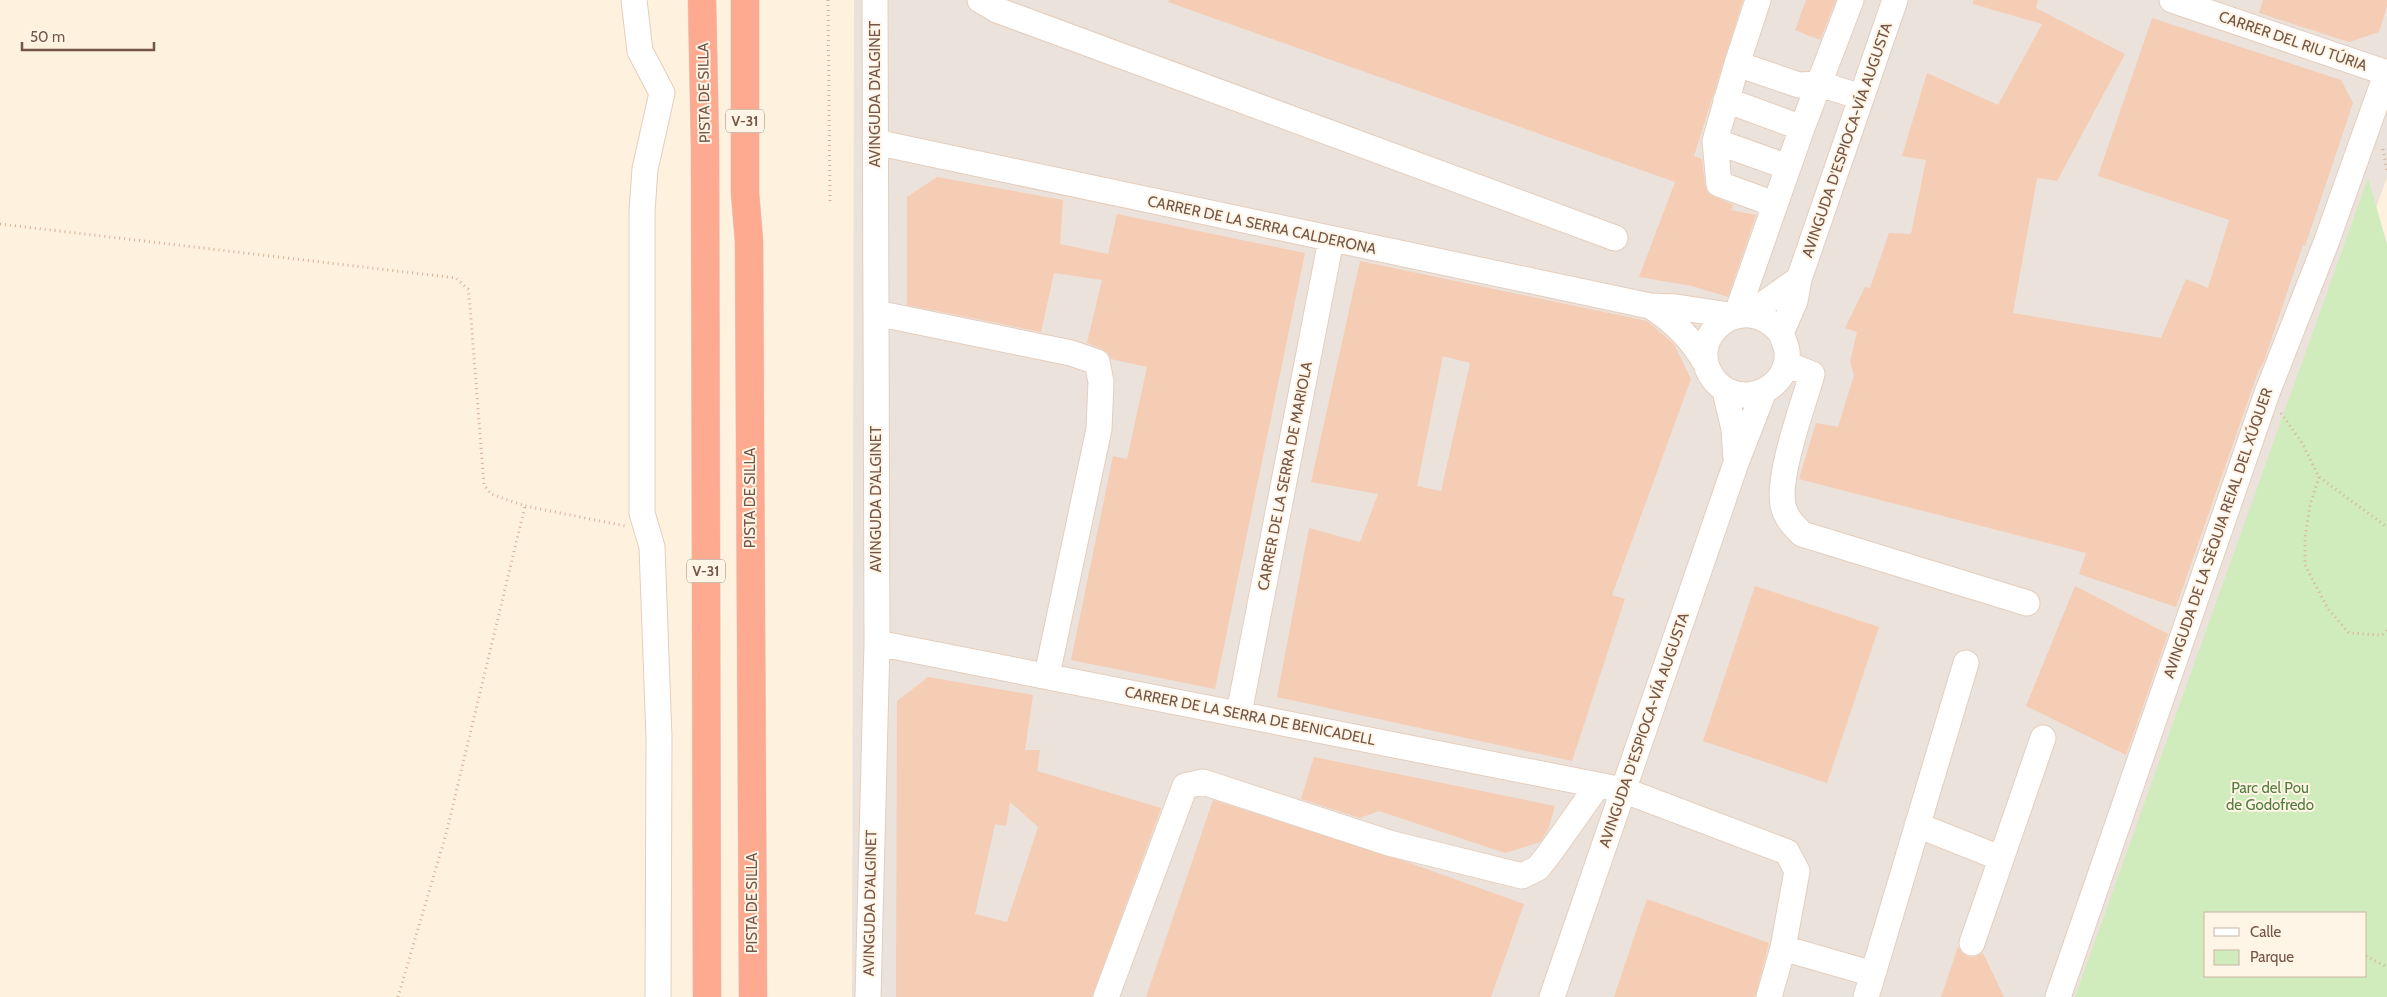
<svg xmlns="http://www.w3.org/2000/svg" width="2387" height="997" font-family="Cabin,sans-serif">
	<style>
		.industrial { fill: #ebe2db }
		.green { fill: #d0ecbc; fill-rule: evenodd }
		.building { fill: #f5ccb4; fill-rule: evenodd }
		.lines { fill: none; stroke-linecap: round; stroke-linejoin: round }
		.minor-casing { stroke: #e4cebd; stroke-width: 27 }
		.highway-casing { stroke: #ded6d2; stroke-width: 29 }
		.path { stroke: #dab097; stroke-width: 3; stroke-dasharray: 1 4; stroke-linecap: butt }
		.minor { stroke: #fff; stroke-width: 25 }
		.highway { stroke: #fdaa90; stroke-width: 28 }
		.labels { text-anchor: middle; stroke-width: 4; stroke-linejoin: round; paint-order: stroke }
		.shield { fill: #fff5e6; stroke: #9e8575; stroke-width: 1 }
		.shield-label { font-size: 14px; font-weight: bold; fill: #755545 }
		.street-label { font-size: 15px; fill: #755545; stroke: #fff5e6 }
		.park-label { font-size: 15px; fill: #507c3c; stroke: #fff5e6 }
	</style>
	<rect width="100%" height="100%" fill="#fef1de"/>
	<!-- industrial -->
	<path class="industrial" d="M854 0H2387V177L2095 997H852Z"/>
	<!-- green -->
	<path class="green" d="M2368 178 2387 244V997H2075ZM2206 913H2366V976H2206Z"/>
	<!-- building -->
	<path class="building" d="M1169 0H1743L1694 156 1702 159 1705 185 1708 193 1733 205 1731 210 1756 215 1728 297 1692 286 1639 277 1675 182 1168 2Z
		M1806 0H1836L1820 40 1795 30Z
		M1973 0H2038L2036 8 2125 54 2057 181 2037 178 2013 313 2161 338 2186 279 2208 288 2229 220 2098 176 2152 18 2341 80 2353 103 2305 246 2303 245 2264 361 2258 372 2176 607 2079 574 2086 553 1799 479 1816 423 1838 427 1854 375 1850 362 1857 332 1845 328 1865 287 1870 288 1889 233 1911 234 1926 160 1902 156 1927 73 1998 105 2042 24 1973 4Z
		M2263 0H2387V6L2379 32 2349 42 2259 13Z
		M937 177 1063 200 1060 244 1108 254 1117 214 1305 253 1215 689 1071 660 1113 456 1127 459 1147 367 1111 359 1108 353 1102 349 1087 343 1102 280 1054 273 1041 332 907 305V197Z
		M1360 261 1647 321 1674 344 1691 379 1612 595 1625 599 1572 761 1277 697 1309 528 1360 542 1378 494 1311 482ZM1443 356 1470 363 1441 491 1417 486Z
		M1755 586 1879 627 1827 783 1703 741Z
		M2075 586 2168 634 2126 755 2026 706Z
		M928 677 1033 695 1025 750H1040L1037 771 1161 808 1092 997H896L897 701ZM1010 802 1038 827 1007 922 975 914 995 824 1006 826Z
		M1314 757 1555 806 1548 830 1540 842 1505 853 1379 811 1360 818 1301 799Z
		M1213 800 1407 862 1524 904 1491 997H1146Z
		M1647 899 1769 943 1755 997H1614Z
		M1958 947 1962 953 1968 957H1975L1983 953 2004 997H1941Z"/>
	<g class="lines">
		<defs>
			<path id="minor" d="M634 0 640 51 662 93 645 169 642 211V513L652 547 659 738 658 997
				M980 0 997 10 1615 238
				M2172 0 2387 73
				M1737 64 1758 0
				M1726 100 1802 128
				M1715 141 1788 167
				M875 142 1650 306 1676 307 1736 316 1802 128 1851 0
				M1774 204 1719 184 1715 141 1737 64 1799 85 1820 84 1861 97
				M1650 306C1674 321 1692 339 1706 364
				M876 313 1071 353 1097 362 1101 382 1099 429 1047 675
				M1749 314 1799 279
				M1781 333C1744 287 1680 338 1715 381 1724 391 1735 396 1749 395 1771 392 1789 375 1787 351 1786 345 1783 339 1781 333L1795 301 1799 279 1895 0
				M1786 364 1812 374C1803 406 1777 475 1783 505 1785 517 1794 526 1802 534L2027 603
				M1725 391 1734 429 1736 458
				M877 643 1623 790 1787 852 1797 871 1783 948 1769 997
				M1239 713 1331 240
				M1917 825 2000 858
				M1972 943 2043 738
				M1783 948 1873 974 1866 997
				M1873 974 1966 663
				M868 997 877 643 875 0
				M1106 997 1185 786 1203 782 1389 843 1522 876 1538 868 1549 854 1598 785
				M1552 997 1736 463 1764 391
				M2058 997 2267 393 2326 243 2387 72"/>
			<path id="highway" d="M702 0 705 145 707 997
				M745 0V193L749 241 753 997"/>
		</defs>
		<!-- minor casing -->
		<use href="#minor" class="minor-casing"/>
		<!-- highway casing -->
		<use href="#highway" class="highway-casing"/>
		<!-- path -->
		<path class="path" d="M828 0 830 201
			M2383 149 2387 172
			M0 224 456 278 468 289 470 306 484 485 491 494 525 506 625 526
			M2281 413 2302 443 2319 477 2387 527
			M2319 477 2310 505 2305 538V565L2328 609 2349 633 2382 635 2387 630
			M2366 956 2387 967
			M398 997 446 834 525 506"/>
		<!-- minor -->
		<use href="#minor" class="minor"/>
		<!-- highway -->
		<use href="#highway" class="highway"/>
	</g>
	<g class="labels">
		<!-- shield labels -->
		<g class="shield">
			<rect x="726" y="109.5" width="38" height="23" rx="4"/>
			<rect x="687" y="559.5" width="38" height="23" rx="4"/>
		</g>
		<g class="shield-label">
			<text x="745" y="126">V-31</text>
			<text x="706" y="576">V-31</text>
		</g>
		<!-- street labels -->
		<g class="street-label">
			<text transform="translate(2293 41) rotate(19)" y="5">CARRER DEL RIU TÚRIA</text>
			<text transform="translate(704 93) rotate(-91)" y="5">PISTA DE SILLA</text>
			<text transform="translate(875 94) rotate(-90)" y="5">AVINGUDA D'ALGINET</text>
			<text transform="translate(1847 140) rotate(-71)" y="5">AVINGUDA D'ESPIOCA-VÍA AUGUSTA</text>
			<text transform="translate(1262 225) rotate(12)" y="5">CARRER DE LA SERRA CALDERONA</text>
			<text transform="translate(1285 476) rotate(-79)" y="5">CARRER DE LA SERRA DE MARIOLA</text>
			<text transform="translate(750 498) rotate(-90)" y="5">PISTA DE SILLA</text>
			<text transform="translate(876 499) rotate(-90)" y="5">AVINGUDA D'ALGINET</text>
			<text transform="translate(2218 533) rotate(-71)" y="5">AVINGUDA DE LA SÈQUIA REIAL DEL XÚQUER</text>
			<text transform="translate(1250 716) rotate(11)" y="5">CARRER DE LA SERRA DE BENICADELL</text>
			<text transform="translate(1644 730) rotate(-71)" y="5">AVINGUDA D'ESPIOCA-VÍA AUGUSTA</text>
			<text transform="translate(752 903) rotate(-90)" y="5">PISTA DE SILLA</text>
			<text transform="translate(870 903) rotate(-89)" y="5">AVINGUDA D'ALGINET</text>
		</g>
		<!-- park labels -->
		<g class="park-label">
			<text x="2270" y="793">Parc del Pou<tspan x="2270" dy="17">de Godofredo</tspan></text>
		</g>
	</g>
	<!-- legend -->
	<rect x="2204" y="912" width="162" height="65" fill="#fff5e6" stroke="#c8b5a6"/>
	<rect x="2214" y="928" width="25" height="8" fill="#ffffff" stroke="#c8b5a6"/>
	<text x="2250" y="937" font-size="15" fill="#755545">Calle</text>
	<rect x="2214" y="950" width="25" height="15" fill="#d0ecbc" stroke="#c8b5a6"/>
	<text x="2250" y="962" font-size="15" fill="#755545">Parque</text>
	<!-- scale -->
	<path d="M22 42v8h132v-8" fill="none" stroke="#755545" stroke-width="2.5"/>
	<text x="30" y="42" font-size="15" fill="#755545" stroke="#fff5e6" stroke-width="4" paint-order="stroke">50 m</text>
</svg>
